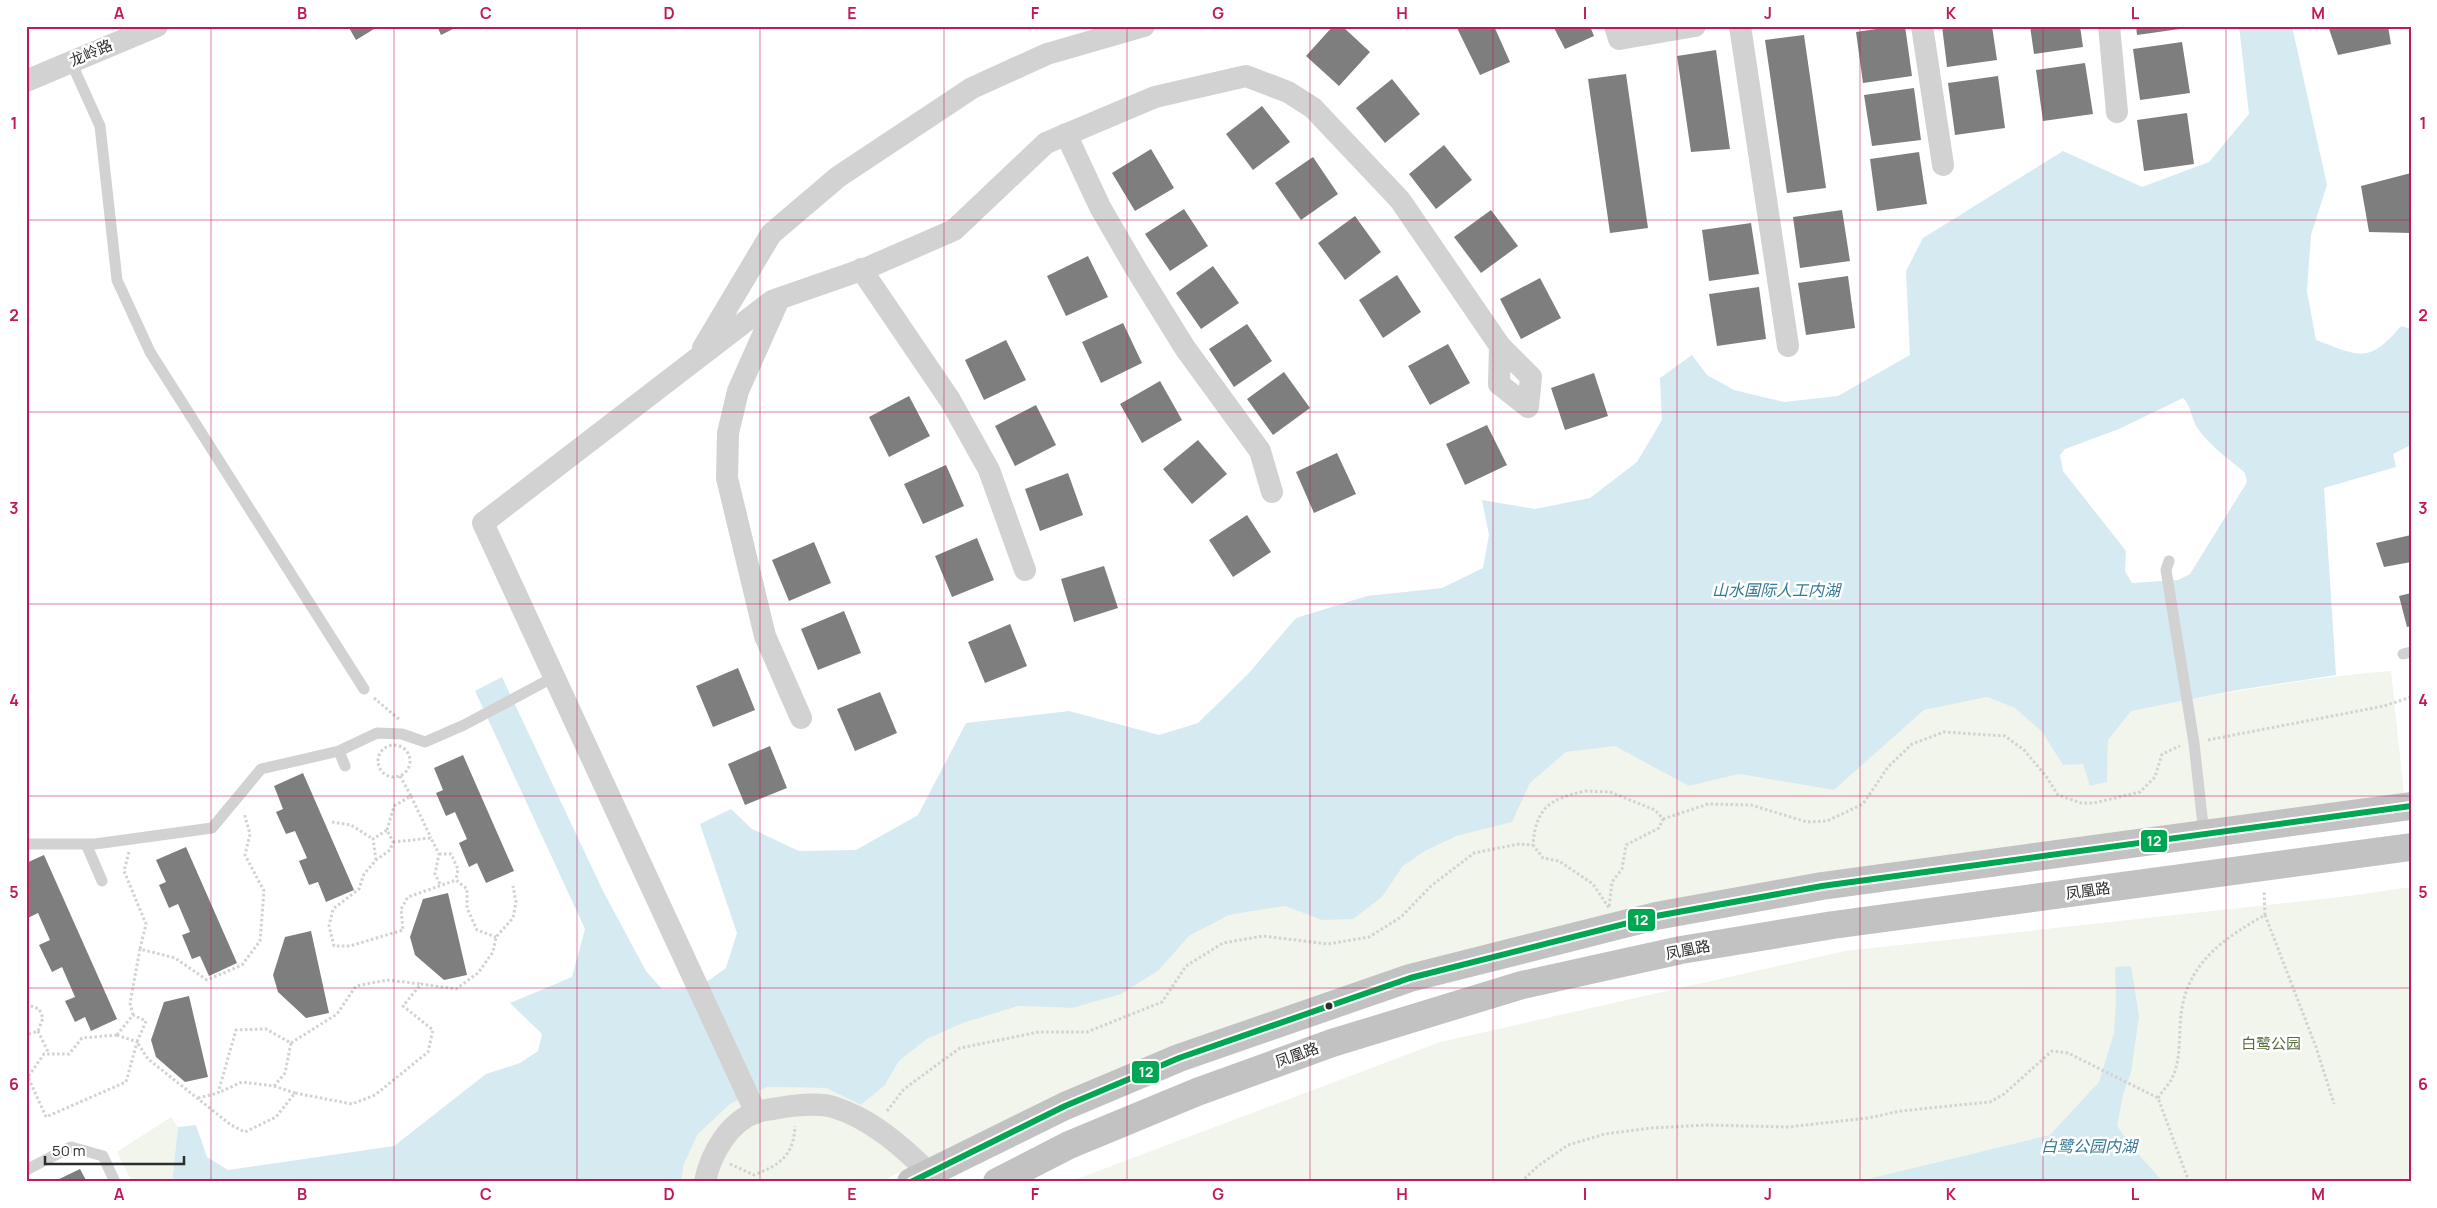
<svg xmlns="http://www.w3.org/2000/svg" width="2437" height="1208" font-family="Manrope,'Noto Sans SC',sans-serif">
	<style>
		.green { fill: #f1f5eb }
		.water { fill: #d6eaf2; fill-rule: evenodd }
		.building { fill: #7e7e7e }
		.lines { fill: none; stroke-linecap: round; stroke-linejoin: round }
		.path { stroke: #d2d2d2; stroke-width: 3; stroke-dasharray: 2.5 2.5; stroke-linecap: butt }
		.service { stroke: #d2d2d2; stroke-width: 11 }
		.minor { stroke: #d2d2d2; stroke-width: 22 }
		.trunk { stroke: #c2c2c2; stroke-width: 28 }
		.bus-1-casing { stroke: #fff; stroke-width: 10 }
		.bus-1 { stroke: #00a651; stroke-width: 6 }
		.grid { fill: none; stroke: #c2185b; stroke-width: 1; stroke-opacity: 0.55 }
		.bus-dot { fill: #2d2d2d; stroke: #fff; stroke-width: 2 }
		.labels { text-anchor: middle; stroke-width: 5; stroke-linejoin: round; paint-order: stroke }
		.street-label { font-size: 15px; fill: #2d2d2d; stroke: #fff }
		.park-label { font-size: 15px; fill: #556c38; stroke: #fff }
		.water-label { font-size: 16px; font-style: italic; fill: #367994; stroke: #fff }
		.line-badge { stroke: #fff; stroke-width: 2 }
		.badge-label { font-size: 14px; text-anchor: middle; font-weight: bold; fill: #fff }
		.neatline { fill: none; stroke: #c2185b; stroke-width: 2 }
		.grid-label { font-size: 16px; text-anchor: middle; font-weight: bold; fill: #c2185b }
	</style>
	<rect width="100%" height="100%" fill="#fff"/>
	<!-- green -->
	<path class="green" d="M2391 671 2404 794 1611 916 1059 1097 880 1182H681L684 1164 698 1134 730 1104 767 1087 826 1088 861 1105 885 1085 899 1061 927 1039 963 1023 1020 1006 1072 1008 1159 970 1189 936 1229 915 1285 906 1322 920 1382 897 1403 866 1425 851 1457 836 1512 822 1530 783 1566 752 1615 745 1689 786 1739 774 1834 790 1924 710 1987 697 2015 708 2042 732 2063 765 2083 763 2090 786 2107 782 2108 740 2130 711C2217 694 2303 678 2391 671Z
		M2411 887V1182H1069L1440 1042 1845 951 2349 896Z
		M171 1117 178 1127 172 1182H132L117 1152Z"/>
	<!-- water -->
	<path class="water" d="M2239 26H2292L2327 185 2311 235 2307 291 2316 340C2359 356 2368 365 2401 326L2411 329V445L2393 454 2396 467 2324 488 2336 675 2238 690 2131 711 2108 740 2107 782 2090 786 2083 764 2063 765 2042 732 2015 708 1987 697 1924 710 1834 790 1739 774 1689 786 1615 746 1566 752 1530 783 1512 822 1457 836 1425 851 1403 866 1382 897 1353 919 1322 920 1285 906 1229 915 1189 936 1159 970 1121 994 1072 1008 1019 1006 963 1023 927 1039 899 1061 885 1085 861 1105 826 1088 767 1087 730 1104 698 1134 684 1164 681 1182H172L178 1127 196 1125 207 1157 228 1170 394 1146 486 1074 520 1063 538 1051 542 1034 510 1003 572 977 585 929 475 691 502 677 603 891 646 971 662 989 698 988 726 968 737 933 700 824 731 809 752 829 799 851 856 850 918 815 966 723 1069 711 1159 735 1198 723 1248 674 1296 618 1367 596 1442 588 1483 568 1489 535 1482 500 1535 509 1590 498 1637 462 1662 420 1660 378 1692 355 1707 375 1734 390 1784 402 1838 396 1910 355 1906 271 1923 238 2063 151 2142 187 2209 162 2249 114ZM2183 398C2192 407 2191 419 2198 429 2211 447 2229 459 2245 473L2247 482 2190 574 2178 580 2132 583 2125 571 2126 551 2063 471 2060 455 2065 449 2119 429Z
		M2131 966 2139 1016 2131 1072 2123 1095 2117 1126 2133 1148 2163 1182H1856L2050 1135 2099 1082 2114 1033 2116 1000 2115 967Z"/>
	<!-- building -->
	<path class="building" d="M348 26H379L356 40Z
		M437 26H459L441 35Z
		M1333 26H1342L1370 52 1339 86 1306 56Z
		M1456 26H1494L1510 62 1480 75Z
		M1553 26H1590L1594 36 1565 49Z
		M1896 26H1905L1912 76 1863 83 1856 32Z
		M1942 26H1992L1997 60 1947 67Z
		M2030 26H2080L2083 47 2034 54Z
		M2136 26H2186L2187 28 2137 35Z
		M2328 26H2388L2391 44 2338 55Z
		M1804 35 1826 188 1787 193 1765 40Z
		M2182 42 2190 93 2140 100 2133 49Z
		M1716 50 1730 149 1691 152 1677 56Z
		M2085 63 2093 114 2043 121 2036 70Z
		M1626 74 1648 228 1610 233 1588 79Z
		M1998 76 2005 128 1955 135 1948 83Z
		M1392 79 1420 114 1385 143 1356 108Z
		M1914 88 1921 140 1872 146 1864 95Z
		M1262 106 1290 142 1253 170 1226 134Z
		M2187 113 2194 164 2144 171 2137 120Z
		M1444 145 1472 180 1436 209 1409 174Z
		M1151 149 1174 188 1135 211 1112 173Z
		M1919 152 1927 204 1877 211 1870 159Z
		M1313 157 1338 194 1301 220 1275 183Z
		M2411 173V233L2369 232 2361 186Z
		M1184 209 1208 246 1170 271 1145 234Z
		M1491 210 1518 246 1481 273 1454 237Z
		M1842 210 1850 261 1800 268 1793 217Z
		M1355 216 1381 252 1345 280 1318 243Z
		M1751 223 1759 274 1709 281 1702 230Z
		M1088 256 1108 297 1066 316 1047 276Z
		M1213 266 1239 303 1201 329 1176 293Z
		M1397 275 1421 312 1383 338 1359 300Z
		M1848 276 1855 328 1806 335 1798 283Z
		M1540 278 1561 318 1521 339 1500 299Z
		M1759 287 1766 339 1717 346 1709 294Z
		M1123 323 1142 363 1101 383 1082 342Z
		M1247 324 1272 361 1234 387 1209 349Z
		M1006 340 1026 380 984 400 965 360Z
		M1448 344 1470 383 1430 405 1408 366Z
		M1284 372 1310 408 1273 435 1247 399Z
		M1594 373 1608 416 1565 430 1551 388Z
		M1160 381 1182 420 1142 443 1120 404Z
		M909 396 930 436 889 457 869 417Z
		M1036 405 1056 445 1015 466 995 426Z
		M1487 425 1507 465 1465 485 1446 444Z
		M1198 440 1227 474 1192 504 1163 469Z
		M1337 453 1356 494 1314 513 1296 472Z
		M946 465 964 506 923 524 904 484Z
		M1068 473 1083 515 1040 531 1025 489Z
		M1247 515 1271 552 1233 577 1209 540Z
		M2411 535V562L2384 567 2376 543Z
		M977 538 994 580 952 597 935 556Z
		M814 542 831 583 789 601 772 560Z
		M1104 566 1118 608 1074 622 1061 579Z
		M2411 593V626L2407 627 2399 596Z
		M844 611 861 653 818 670 801 629Z
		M1010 624 1027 666 985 683 968 642Z
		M738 668 755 710 713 727 696 686Z
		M880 692 897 733 855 751 837 709Z
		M770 746 787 788 745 805 728 764Z
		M463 755 514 871 486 883 477 863 469 867 459 843 467 839 455 812 446 816 436 793 443 790 434 768Z
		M303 773 354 890 326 902 318 882 309 885 299 861 307 858 295 831 286 834 276 812 283 809 274 786Z
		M186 847 237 963 209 976 200 956 192 959 182 935 190 932 178 904 169 908 159 885 166 882 156 860Z
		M44 855 117 1019 91 1031 85 1017 75 1022 65 1001 75 997 62 967 52 972 39 945 50 940 38 913 26 919V863Z
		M448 893 467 975 444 980 415 955 410 937 423 899Z
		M311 931 329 1013 306 1018 278 992 273 975 285 937Z
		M189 996 208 1077 185 1082 156 1057 151 1040 164 1002Z
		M80 1169 87 1182H53Z"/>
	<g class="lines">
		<!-- path -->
		<path class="path" d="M374 698 400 720
			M2208 740 2384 706 2411 697
			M378 761a16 16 0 1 1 32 0a16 16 0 1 1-32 0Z
			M400 776 411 796
			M1585 791 1610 792 1655 810 1663 819 1659 828 1626 845 1622 869 1612 882 1609 908 1593 884 1559 861 1543 858 1533 845C1536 807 1550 799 1585 791Z
			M1663 819 1708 804 1751 805 1807 822 1827 821 1863 804 1888 767 1912 744 1944 732 2005 736 2024 750 2046 776 2058 795 2081 803H2094L2140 792 2155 777 2162 754 2180 746
			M332 822 351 825 373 839
			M387 830 394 806 411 796 431 838
			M393 842 431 838 439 854 435 874 441 886
			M129 852 124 871 146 924 140 949
			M439 854H451L458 869 456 880
			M376 860 373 839 387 830 393 842 390 850 376 860 364 874 359 889 333 909 329 926 334 946H350L403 930 401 909 408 897 456 880 467 889V908L477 930 496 937
			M2265 915 2316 1047 2334 1104
			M26 1004 39 1009 43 1018 38 1031 26 1035
			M133 1015 130 1003 140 949 175 958 207 980 242 965 260 941 264 891 245 855 250 834 244 813
			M38 1031 49 1054
			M117 1035 133 1015 146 1021 137 1042 148 1059 231 1125 245 1132 276 1117 295 1093 352 1104 375 1095 428 1052 433 1030 403 1006 421 984 456 989 478 973 493 952 496 937 513 918 516 902 513 886
			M117 1035 137 1042 126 1082 46 1117 28 1077 44 1054H69L82 1038Z
			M291 1043 337 1014 356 986 387 980 421 984
			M274 1086 295 1093
			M198 1098 218 1093 236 1030 266 1029 291 1043 285 1073 274 1086 242 1082 218 1093
			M2158 1098C2162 1091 2170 1084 2173 1076 2182 1056 2178 1030 2182 1008 2190 961 2226 937 2265 915L2264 890
			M887 1111 904 1089 960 1048 1039 1032H1087L1162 1002 1186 966 1223 943 1263 936 1328 944 1369 937 1401 917 1431 886 1474 853 1519 844 1533 845
			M730 1164 754 1175C780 1165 794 1155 795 1126
			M1521 1182 1538 1166 1568 1145 1605 1134 1651 1128 1706 1125 1788 1127 1868 1118 1901 1111 1990 1102 2004 1094 2052 1051 2068 1053 2158 1098 2189 1182"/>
		<!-- service -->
		<path class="service" d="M71 62 100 126 117 280 150 352 364 689
			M2169 561 2166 570 2194 743 2204 835
			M2403 654 2411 652
			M339 751 345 766
			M26 844H95L212 828 261 769 339 751 377 733 402 734 425 742 464 725 554 677
			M86 844 102 881
			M26 1170 71 1147 103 1156 115 1182"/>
		<!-- minor -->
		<path class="minor" d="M1615 26 1619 39 1695 26
			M1740 26 1788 346
			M1922 26 1943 165
			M2109 26 2117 112
			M26 81 157 26
			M1066 134 1100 207 1136 269 1185 348 1260 451 1272 492
			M861 269 950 400 989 470 1025 570
			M779 299 738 391 728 433 727 478 765 636 801 718
			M703 348 771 234 838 177 972 88 1047 54 1144 26
			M756 1113 483 523 772 301 867 268 954 230 1046 143 1155 97 1246 76 1288 92 1313 108 1400 200 1500 346 1499 384 1528 407 1531 377 1500 346
			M705 1182C710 1155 729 1121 757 1112 768 1109 780 1108 791 1106 804 1105 821 1103 833 1107 870 1118 902 1146 929 1173"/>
		<!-- trunk -->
		<path class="trunk" d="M911 1182 1065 1106 1179 1058 1410 978 1656 916 1822 886 2411 806
			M997 1182 1069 1145 1197 1092 1332 1043 1522 985 1681 950 1833 925 2411 847"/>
		<defs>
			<path id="bus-1" d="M911 1182 1065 1106 1179 1058 1410 978 1656 916 1822 886 2411 806"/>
		</defs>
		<!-- bus-1 casing -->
		<use href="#bus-1" class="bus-1-casing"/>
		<!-- bus-1 -->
		<use href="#bus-1" class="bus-1"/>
	</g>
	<!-- grid -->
	<path class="grid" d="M211 26V1182M394 26V1182M577 26V1182M760 26V1182M944 26V1182M1127 26V1182M1310 26V1182M1493 26V1182M1677 26V1182M1860 26V1182M2043 26V1182M2226 26V1182M26 220H2411M26 412H2411M26 604H2411M26 796H2411M26 988H2411"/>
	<!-- markers -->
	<circle class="bus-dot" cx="1329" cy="1006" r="4.5"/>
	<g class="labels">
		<!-- street labels -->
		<g class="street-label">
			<text transform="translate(91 53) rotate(-23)" y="5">龙岭路</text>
			<text transform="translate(2088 891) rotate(-8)" y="5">凤凰路</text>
			<text transform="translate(1688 950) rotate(-11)" y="5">凤凰路</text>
			<text transform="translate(1297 1055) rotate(-20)" y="5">凤凰路</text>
		</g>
		<!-- park labels -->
		<g class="park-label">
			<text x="2271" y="1049">白鹭公园</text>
		</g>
		<!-- water labels -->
		<g class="water-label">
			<text x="1776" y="596">山水国际人工内湖</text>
			<text x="2089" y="1152">白鹭公园内湖</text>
		</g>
	</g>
	<g class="line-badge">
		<rect x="2140" y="829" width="28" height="24" rx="5" fill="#00a651"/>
		<rect x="1627" y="908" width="29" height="24" rx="5" fill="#00a651"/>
		<rect x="1131" y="1060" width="29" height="24" rx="5" fill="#00a651"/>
	</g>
	<g class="badge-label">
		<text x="2154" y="846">12</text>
		<text x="1641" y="925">12</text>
		<text x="1146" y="1077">12</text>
	</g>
	<!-- border -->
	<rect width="2437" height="1208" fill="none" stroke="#ffffff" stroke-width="55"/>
	<!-- scale -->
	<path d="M45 1156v8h139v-8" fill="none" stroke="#2d2d2d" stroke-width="2.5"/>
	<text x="52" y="1156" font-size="15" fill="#2d2d2d" stroke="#ffffff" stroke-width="4" paint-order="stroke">50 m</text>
	<rect x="28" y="28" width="2382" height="1152" class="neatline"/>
	<g class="grid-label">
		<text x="119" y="19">A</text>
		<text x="302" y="19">B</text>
		<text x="486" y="19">C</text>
		<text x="669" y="19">D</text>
		<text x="852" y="19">E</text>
		<text x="1035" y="19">F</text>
		<text x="1218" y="19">G</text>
		<text x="1402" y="19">H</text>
		<text x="1585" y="19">I</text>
		<text x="1768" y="19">J</text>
		<text x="1951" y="19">K</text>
		<text x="2135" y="19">L</text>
		<text x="2318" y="19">M</text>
		<text x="14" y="129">1</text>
		<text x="2423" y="129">1</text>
		<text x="14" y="321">2</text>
		<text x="2423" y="321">2</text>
		<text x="14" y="514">3</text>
		<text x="2423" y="514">3</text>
		<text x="14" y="706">4</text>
		<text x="2423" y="706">4</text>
		<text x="14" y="898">5</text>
		<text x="2423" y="898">5</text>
		<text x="14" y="1090">6</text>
		<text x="2423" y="1090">6</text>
		<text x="119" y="1200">A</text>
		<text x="302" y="1200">B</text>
		<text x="486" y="1200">C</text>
		<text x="669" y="1200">D</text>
		<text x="852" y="1200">E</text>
		<text x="1035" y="1200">F</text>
		<text x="1218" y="1200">G</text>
		<text x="1402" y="1200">H</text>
		<text x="1585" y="1200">I</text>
		<text x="1768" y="1200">J</text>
		<text x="1951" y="1200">K</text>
		<text x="2135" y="1200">L</text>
		<text x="2318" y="1200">M</text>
	</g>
</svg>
